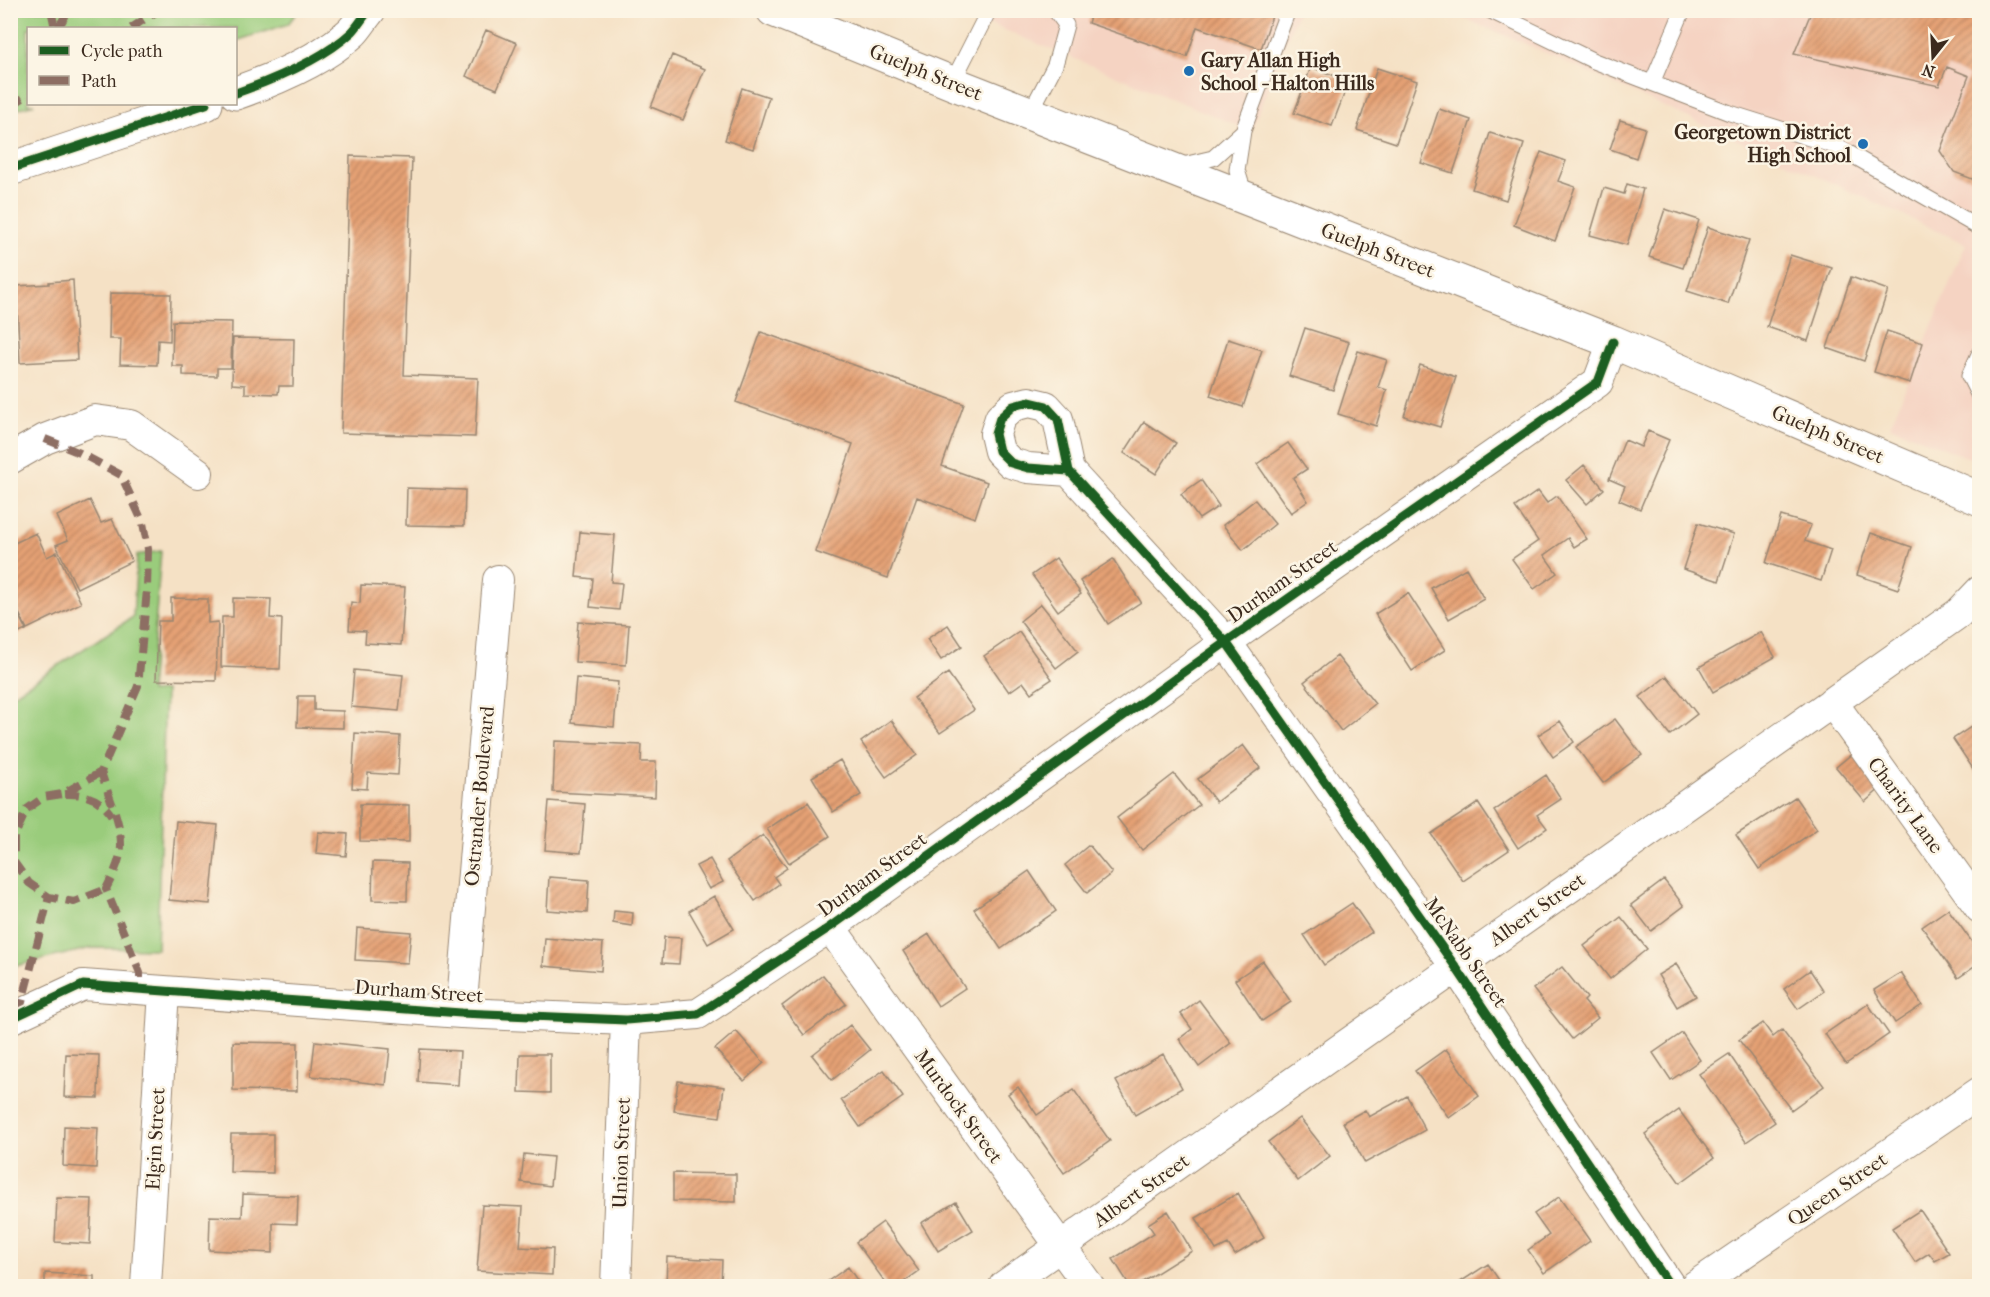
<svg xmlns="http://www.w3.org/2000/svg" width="1990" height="1297" font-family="'IM FELL French Canon',serif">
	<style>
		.built { fill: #f5d3c2 }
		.park { fill: #9acc7b; stroke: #6a7b4c; stroke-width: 1.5 }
		.building { fill: url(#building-hatch) }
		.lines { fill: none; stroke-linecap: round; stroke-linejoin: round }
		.lane-casing { stroke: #988672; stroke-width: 17 }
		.street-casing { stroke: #988672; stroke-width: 32 }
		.secondary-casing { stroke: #988672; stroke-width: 35 }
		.primary-casing { stroke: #988672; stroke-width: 35 }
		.lane { stroke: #fff; stroke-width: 15 }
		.street { stroke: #fff; stroke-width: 30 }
		.secondary { stroke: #fff; stroke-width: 33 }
		.primary { stroke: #fff; stroke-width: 33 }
		.quiet { stroke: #8d6e63; stroke-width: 8; stroke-dasharray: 15 8; stroke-linecap: butt }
		.cycleway-casing { stroke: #fcf5e5; stroke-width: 13 }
		.cycleway { stroke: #1b5e20; stroke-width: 9 }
		.poi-dot { fill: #1f6fb2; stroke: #fcf5e5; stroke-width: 2 }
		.labels { text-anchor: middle; stroke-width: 5; stroke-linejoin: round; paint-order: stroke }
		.poi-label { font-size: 20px; font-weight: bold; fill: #3b2a1e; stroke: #fcf5e5; text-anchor: start }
		.street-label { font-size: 20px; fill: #3b2a1e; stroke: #fcf5e5 }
	</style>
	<defs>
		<pattern id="building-hatch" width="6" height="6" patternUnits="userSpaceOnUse" patternTransform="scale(1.5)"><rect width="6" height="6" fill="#e5a175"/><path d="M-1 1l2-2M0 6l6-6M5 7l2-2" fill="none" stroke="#bb835f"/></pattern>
	</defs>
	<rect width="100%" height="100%" fill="#fcf5e5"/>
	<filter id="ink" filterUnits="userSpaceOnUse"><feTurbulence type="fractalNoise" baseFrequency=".0167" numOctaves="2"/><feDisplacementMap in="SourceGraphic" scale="12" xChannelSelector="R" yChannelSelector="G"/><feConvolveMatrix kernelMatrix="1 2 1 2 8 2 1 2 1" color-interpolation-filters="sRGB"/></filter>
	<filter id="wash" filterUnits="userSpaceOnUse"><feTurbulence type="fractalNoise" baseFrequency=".008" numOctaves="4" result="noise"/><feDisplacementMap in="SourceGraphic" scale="24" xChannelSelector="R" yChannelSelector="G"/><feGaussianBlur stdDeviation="1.35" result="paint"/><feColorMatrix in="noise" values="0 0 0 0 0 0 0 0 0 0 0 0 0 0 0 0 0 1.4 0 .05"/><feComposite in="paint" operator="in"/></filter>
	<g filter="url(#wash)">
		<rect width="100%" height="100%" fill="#f5e1c5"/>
		<!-- built -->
		<path class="built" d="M958 11H1298L1251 131Z
			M1445 11H1979V462L1890 426 1966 244 1526 44Z"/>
		<!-- park -->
		<path class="park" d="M11 10H298V11L288 24 236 41V28H28V104H34L11 111Z
			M161 551 150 692 165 691 157 949 91 948 16 966 10 953 11 696 133 617 137 555Z"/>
		<g id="blocks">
			<!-- building -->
			<path class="building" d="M1092 10H1274L1261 49 1197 27 1187 57 1088 23Z
				M1812 10H1980V182L1954 172 1940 151 1969 76 1947 67 1939 86 1794 54Z
				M486 30 517 43 497 89 466 76Z
				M672 55 705 69 683 120 651 107Z
				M1311 67 1349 81 1332 126 1294 113Z
				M1377 68 1417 81 1396 143 1357 130Z
				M742 88 769 97 753 149 725 140Z
				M1439 109 1471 120 1453 173 1421 163Z
				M1620 120 1645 128 1636 158 1610 149Z
				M1490 133 1524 144 1506 200 1472 189Z
				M1541 152 1566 161 1558 181 1575 187 1555 241 1514 225Z
				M350 156 412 158 404 375 478 378 475 437 341 433Z
				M1627 184 1643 189 1627 245 1590 235 1604 188 1624 194Z
				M1665 209 1699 220 1683 268 1649 257Z
				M1708 227 1749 240 1728 304 1687 291Z
				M1790 255 1832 268 1808 341 1767 327Z
				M1851 277 1888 290 1864 361 1827 348Z
				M73 280 77 360 20 363 16 286 49 284V282Z
				M110 293 171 294 170 341 158 340 157 365 120 364 121 339H109Z
				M173 321 232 322 231 368H217V376L183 375V366H172Z
				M1305 328 1349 342 1333 390 1289 376Z
				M1887 331 1923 343 1910 383 1874 372Z
				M761 332 964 404 942 466 987 482 975 518 917 497 888 578 815 552 853 444 736 402Z
				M233 338 294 339 293 386H279L278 394 245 393V385L232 384Z
				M1228 339 1262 350 1243 407 1210 396Z
				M1358 351 1387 360 1378 387 1387 390 1376 426 1338 414Z
				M1420 365 1456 377 1440 427 1404 416Z
				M1144 422 1176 443 1156 474 1124 453Z
				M1648 431 1669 440 1640 509 1619 500 1625 486 1609 479 1625 440 1641 447Z
				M1288 443 1307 469 1293 478 1308 501 1291 513 1257 464Z
				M1584 465 1604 489 1587 504 1566 480Z
				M1201 480 1219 506 1199 519 1181 494Z
				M407 488 465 490 464 526 406 525Z
				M1538 491 1547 503 1557 496 1587 539 1574 547 1568 538 1544 555 1557 573 1534 589 1512 559 1538 541 1515 507Z
				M90 500 101 523 112 519 132 561 77 588 56 545 68 540 57 516Z
				M1255 500 1275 524 1243 550 1223 525Z
				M1781 516 1811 525 1805 541 1831 550 1821 581 1766 563Z
				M1698 523 1734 534 1719 581 1683 569Z
				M580 532 615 535 611 582 622 583 619 610 590 607 593 579 576 577Z
				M36 533 47 557 57 552 81 603 27 629 10 595V574L14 572 10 565V545Z
				M1871 533 1912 547 1898 589 1857 575Z
				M1056 558 1081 594 1058 611 1032 575Z
				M1113 559 1141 602 1108 624 1080 581Z
				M1466 568 1484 599 1449 619 1431 588Z
				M361 585 405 587 401 645 365 643 366 631 349 630 351 602 360 603Z
				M1408 593 1445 650 1412 671 1375 614Z
				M171 598 208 599V623L218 622 216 681 156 680 158 621H171Z
				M233 598 271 599 270 618 282 619 280 669 221 667 222 617H233Z
				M10 599 26 630 10 637Z
				M1041 604 1078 651 1056 668 1020 621Z
				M578 622 629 625 626 665 575 662Z
				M948 625 962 646 941 660 927 639Z
				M1019 632 1052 679 1031 693 1023 682 1009 692 984 656Z
				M1761 632 1775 657 1713 692 1699 667Z
				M1337 656 1375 704 1341 731 1304 682Z
				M354 670 403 675 399 711 351 707Z
				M948 673 974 710 940 733 914 698Z
				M1667 676 1697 714 1670 735 1640 697Z
				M576 678 618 682 614 727 572 723Z
				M298 696H314V710L343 711V728L297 727Z
				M1615 719 1642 755 1603 783 1576 747Z
				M891 720 917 755 886 777 861 742Z
				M1560 721 1574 742 1553 757 1538 735Z
				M1980 721V779L1953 739Z
				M355 733 400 736 398 775 368 773 367 789 352 788Z
				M555 741 642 745 641 762H656L655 797 553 792Z
				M1243 745 1260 768 1216 802 1198 779Z
				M1853 753 1882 787 1865 802 1836 767Z
				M840 760 861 795 833 812 812 777Z
				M1174 774 1199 805 1142 850 1117 818Z
				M1546 775 1561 799 1537 815 1547 828 1518 848 1494 811Z
				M1795 797 1817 829 1759 869 1736 835Z
				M549 801 585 804 581 853 545 850Z
				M808 802 830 836 789 863 767 829Z
				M1478 803 1509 850 1463 881 1431 834Z
				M360 804 409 805V842L360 841Z
				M176 821 218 825 210 904 169 900Z
				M318 832 348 834 346 856 316 853Z
				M763 835 787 868 774 877 779 884 755 901 727 861Z
				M1089 845 1112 873 1087 893 1065 865Z
				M710 859 723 882 709 889 696 866Z
				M373 862 408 863 407 901 372 900Z
				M1029 871 1056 911 1001 949 974 909Z
				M549 877 589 880 587 913 547 910Z
				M1664 880 1684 906 1651 931 1631 905Z
				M714 896 734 929 708 944 689 911Z
				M1352 903 1372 932 1324 965 1304 935Z
				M1948 909 1980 953V963L1958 978 1922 927Z
				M614 911 633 913 632 926 613 923Z
				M1621 917 1647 949 1610 979 1584 946Z
				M357 928 411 932 408 963 355 960Z
				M929 934 965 988 938 1006 903 951Z
				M664 937 681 938 679 964 662 963Z
				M545 938 603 943 601 971 543 966Z
				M1263 961 1291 1002 1262 1021 1235 980Z
				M1676 964 1696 996 1677 1007 1658 975Z
				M1562 967 1587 998 1584 1001 1598 1018 1572 1039 1533 989Z
				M1810 970 1824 991 1798 1009 1784 989Z
				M1901 973 1922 1005 1895 1023 1874 990Z
				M823 975 846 1004 804 1035 782 1006Z
				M1199 1000 1231 1043 1199 1067 1179 1039 1192 1029 1181 1014Z
				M1868 1004 1889 1034 1846 1064 1825 1034Z
				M1763 1023 1773 1037 1782 1030 1824 1086 1791 1110 1739 1040Z
				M850 1025 870 1050 832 1080 812 1055Z
				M736 1031 764 1063 744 1081 715 1049Z
				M1682 1033 1700 1060 1671 1080 1653 1053Z
				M315 1041 390 1049 386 1085 311 1076Z
				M233 1042 298 1043 297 1091 233 1090Z
				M420 1049 460 1051 458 1085 418 1082Z
				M1446 1049 1479 1096 1449 1118 1415 1071Z
				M66 1054 99 1055 98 1098 64 1097Z
				M520 1054H550V1093L519 1092Z
				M1163 1054 1182 1088 1135 1115 1116 1081Z
				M1729 1054 1775 1122 1746 1142 1699 1074Z
				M884 1070 903 1097 860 1127 841 1100Z
				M678 1081 724 1087 720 1117 674 1111Z
				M1018 1087 1037 1115 1074 1090 1110 1141 1064 1173 1008 1094Z
				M1407 1096 1425 1130 1365 1163 1343 1122 1365 1110 1369 1117Z
				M1679 1110 1714 1158 1680 1183 1645 1134Z
				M1300 1118 1330 1156 1298 1181 1268 1142Z
				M64 1126 98 1128 96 1168 63 1166Z
				M231 1134H273V1173L230 1172Z
				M524 1154 553 1157 550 1186 521 1182Z
				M673 1173 736 1174V1202L673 1201Z
				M1238 1193 1264 1238 1235 1255 1228 1244 1216 1250 1196 1218Z
				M243 1194 298 1196 297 1224 273 1223V1253L209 1250 210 1216 242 1217Z
				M1559 1197 1590 1241 1544 1273 1528 1250 1549 1235 1534 1214Z
				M57 1198 92 1199 90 1244 55 1242Z
				M956 1202 973 1230 938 1251 921 1223Z
				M482 1205 523 1207 520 1247 553 1249 552 1275 477 1271Z
				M1920 1210 1949 1253 1935 1261 1929 1253 1915 1262 1892 1228Z
				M1168 1211 1192 1251 1136 1286H1130L1113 1259 1154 1233 1148 1224Z
				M883 1222 919 1271 898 1286H888L856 1242Z
				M667 1257 722 1260 721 1286H666Z
				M1488 1264 1503 1286H1454Z
				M848 1267 861 1286H821Z
				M45 1273 94 1276V1286H45Z"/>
		</g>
	</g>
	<g filter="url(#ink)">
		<use href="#blocks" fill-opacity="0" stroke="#988672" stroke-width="1.5"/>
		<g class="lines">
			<defs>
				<path id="lane" d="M1489 10 1594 61 1730 113 1838 147 1980 228
					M952 83 989 10
					M1652 83 1683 10
					M1030 113 1055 65 1066 25 1055 10
					M1179 166 1213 158 1243 131
					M1245 196 1237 170 1243 131 1288 10
					M1980 352 1969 376 1980 398"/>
				<path id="street" d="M10 459 45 439 95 420 131 425 198 473
					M1069 471 1028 468 1011 463 999 451 995 434 1000 418 1013 406 1029 402 1046 406 1058 419 1069 471 1226 642 1455 966 1670 1286
					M1832 702 1980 908
					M830 927 1089 1286
					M461 1013 498 580
					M10 1019 83 985 461 1013 626 1020 698 1014 830 927 1226 642 1598 382 1613 342
					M146 1286 164 991
					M616 1286 626 1020
					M1004 1286 1959 613 1980 591
					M1695 1286 1980 1092"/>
				<path id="secondary" d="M236 93C273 80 322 60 352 32 358 26 363 17 369 10
					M10 169 206 104"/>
				<path id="primary" d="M773 10 952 83 1613 342 1980 499"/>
			</defs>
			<!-- lane casing -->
			<use href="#lane" class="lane-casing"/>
			<!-- street casing -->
			<use href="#street" class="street-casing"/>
			<!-- secondary casing -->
			<use href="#secondary" class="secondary-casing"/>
			<!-- primary casing -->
			<use href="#primary" class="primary-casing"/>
			<!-- lane -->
			<use href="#lane" class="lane"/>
			<!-- street -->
			<use href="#street" class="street"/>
			<!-- secondary -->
			<use href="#secondary" class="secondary"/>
			<!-- primary -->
			<use href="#primary" class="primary"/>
			<!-- quiet -->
			<path class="quiet" d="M51 10 55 28
				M58 28 69 10
				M131 28 159 10
				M10 106 28 95
				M45 439 80 453 121 475 143 523 148 549 147 590 138 686 101 772C108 795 121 821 121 845 121 860 113 875 106 889L140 973V991
				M101 772 62 794 44 797 27 809 14 837V862L29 883 49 897 74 902 106 889
				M64 794C85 793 100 798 112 816
				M19 1014 49 897"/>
			<defs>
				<path id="cycleway" d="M236 93C273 80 322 60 352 32 358 26 363 17 369 10
					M10 169 206 104
					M1069 471 1028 468 1011 463 999 451 995 434 1000 418 1013 406 1029 402 1046 406 1058 419 1069 471 1226 642 1455 966 1670 1286
					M10 1019 83 985 461 1013 626 1020 698 1014 830 927 1226 642 1598 382 1613 342"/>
			</defs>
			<!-- cycleway casing -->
			<use href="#cycleway" class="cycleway-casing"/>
			<!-- cycleway -->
			<use href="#cycleway" class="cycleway"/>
		</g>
	</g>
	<!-- markers -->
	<g class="poi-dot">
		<circle cx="1189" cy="71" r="6"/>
		<circle cx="1863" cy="144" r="6"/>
	</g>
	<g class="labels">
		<!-- poi labels -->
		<g class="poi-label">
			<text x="1201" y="67">Gary Allan High<tspan x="1201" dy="23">School - Halton Hills</tspan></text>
			<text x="1851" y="139" text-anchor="end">Georgetown District<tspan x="1851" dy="23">High School</tspan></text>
		</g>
		<!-- street labels -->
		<g class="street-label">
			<text transform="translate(926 72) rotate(22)" y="7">Guelph Street</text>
			<text transform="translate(1378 250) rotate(21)" y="7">Guelph Street</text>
			<text transform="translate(1828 434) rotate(23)" y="7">Guelph Street</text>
			<text transform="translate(1282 581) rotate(-35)" y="7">Durham Street</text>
			<text transform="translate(479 796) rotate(-85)" y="7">Ostrander Boulevard</text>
			<text transform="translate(1906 805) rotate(54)" y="7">Charity Lane</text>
			<text transform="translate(872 874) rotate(-36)" y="7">Durham Street</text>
			<text transform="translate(1537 909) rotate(-35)" y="7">Albert Street</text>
			<text transform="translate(1466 952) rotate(55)" y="7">McNabb Street</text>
			<text transform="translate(419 991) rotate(4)" y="7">Durham Street</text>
			<text transform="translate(959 1106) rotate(54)" y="7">Murdock Street</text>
			<text transform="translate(155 1139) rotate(-87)" y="7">Elgin Street</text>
			<text transform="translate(621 1153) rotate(-88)" y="7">Union Street</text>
			<text transform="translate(1837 1189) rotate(-34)" y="7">Queen Street</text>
			<text transform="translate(1141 1190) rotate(-35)" y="7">Albert Street</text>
		</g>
	</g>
	<!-- margin -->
	<rect width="1990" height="1297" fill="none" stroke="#fcf5e5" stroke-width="36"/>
	<!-- legend -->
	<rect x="27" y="27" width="210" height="78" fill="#fcf5e5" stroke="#afa495" stroke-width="1.5"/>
	<rect x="39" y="46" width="30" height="9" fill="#1b5e20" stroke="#afa495" stroke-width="1.5"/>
	<text x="81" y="57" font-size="18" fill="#3b2a1e">Cycle path</text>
	<rect x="39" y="76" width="30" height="9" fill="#8d6e63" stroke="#afa495" stroke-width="1.5"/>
	<text x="81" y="87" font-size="18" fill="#3b2a1e">Path</text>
	<!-- north arrow -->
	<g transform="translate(1933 57) rotate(198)" stroke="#fcf5e5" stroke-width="4.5" paint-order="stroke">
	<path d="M0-4.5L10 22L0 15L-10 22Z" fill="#3b2a1e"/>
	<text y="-9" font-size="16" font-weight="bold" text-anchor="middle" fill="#3b2a1e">N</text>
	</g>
</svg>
